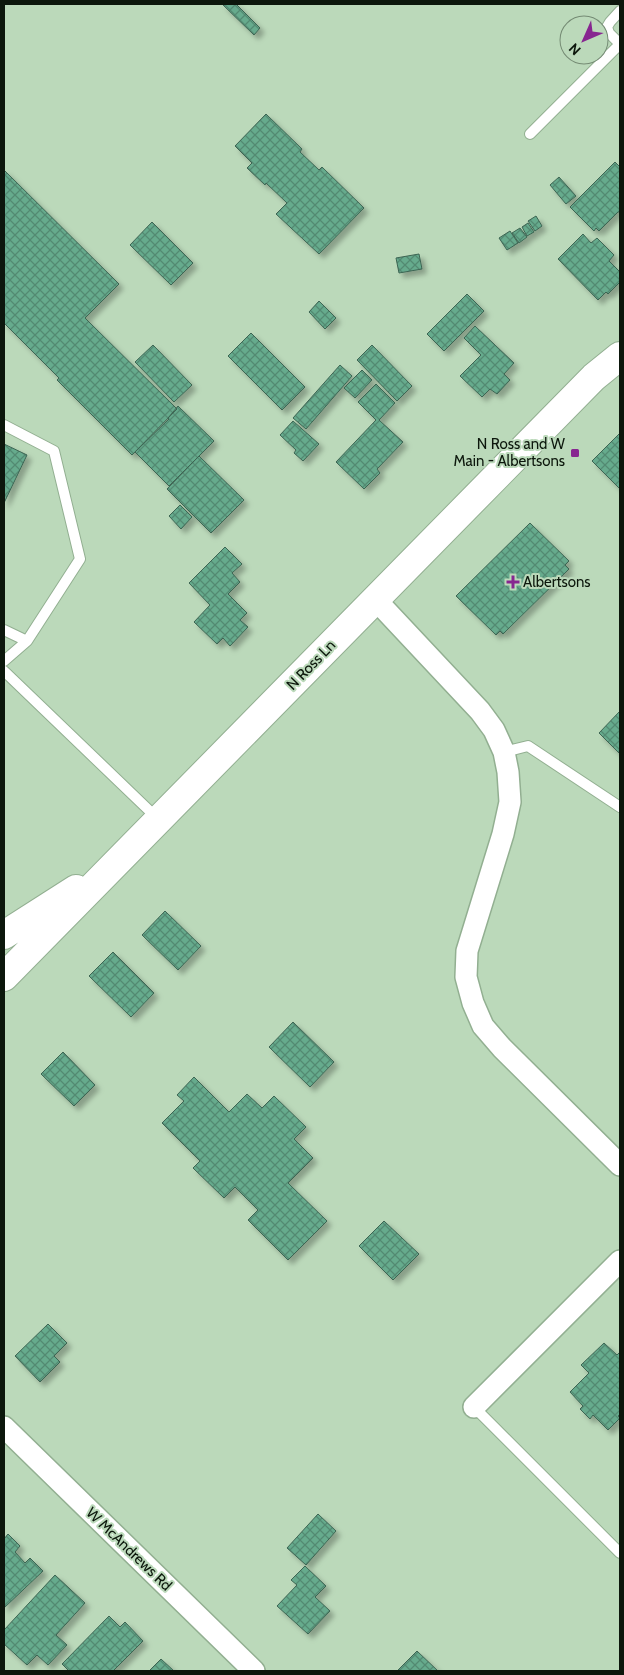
<svg xmlns="http://www.w3.org/2000/svg" width="624" height="1675" font-family="Cabin,sans-serif">
	<style>
		.building { fill: url(#building-cross-hatch); stroke: #3d6553; filter: url(#shadow) }
		.lines { fill: none; stroke-linecap: round; stroke-linejoin: round }
		.service-casing { stroke: #92af91; stroke-width: 12 }
		.minor-casing { stroke: #92af91; stroke-width: 24 }
		.secondary-casing { stroke: #92af91; stroke-width: 30 }
		.service { stroke: #fff; stroke-width: 10 }
		.minor { stroke: #fff; stroke-width: 21 }
		.secondary { stroke: #fff; stroke-width: 28 }
		.poi-dot { fill: #872690; stroke: #bbd9ba; stroke-width: 2 }
		.labels { text-anchor: middle; stroke-width: 4; stroke-linejoin: round; paint-order: stroke }
		.poi-label { font-size: 15px; fill: #0c170c; stroke: #bbd9ba; text-anchor: end }
		.street-label { font-size: 15px; fill: #0c170c; stroke: #bbd9ba }
	</style>
	<defs>
		<pattern id="building-cross-hatch" width="8" height="8" patternUnits="userSpaceOnUse" patternTransform="scale(1.25)"><rect width="8" height="8" fill="#66ab8d"/><path d="M0 0l8 8M0 8l8-8" fill="none" stroke="#528a72"/></pattern>
		<filter id="shadow"><feDropShadow dx="4.5" dy="4.5" stdDeviation="2.5" flood-color="#0004"/></filter>
	</defs>
	<rect width="100%" height="100%" fill="#bbd9ba"/>
	<!-- building -->
	<path class="building" d="M222 4H236L260 28 254 35Z
		M266 114 302 149 300 152 319 170 322 167 364 208 319 254 276 214 287 203 266 183 265 185 247 168 252 163 235 146Z
		M615 162 620 167V212H618L599 231 596 228 594 231 570 207Z
		M4 170 119 284 85 318 177 409 132 455 57 380 59 378 4 323Z
		M559 177 576 196 566 204 550 185Z
		M536 216 542 226 535 231 528 221Z
		M152 222 193 263 171 285 130 245Z
		M528 223 534 232 527 236 522 227Z
		M520 228 527 237 519 243 512 233Z
		M510 231 518 243 507 250 499 238Z
		M583 234 591 243 597 238 614 255 609 261 620 272V282L608 294 606 292 598 300 558 259Z
		M419 254 422 269 399 273 396 258Z
		M467 294 484 311 444 351 427 334Z
		M319 301 336 318 325 329 309 312Z
		M475 326 514 363 504 374 510 380 497 394 490 389 482 397 460 376 481 355 464 338Z
		M251 333 305 387 282 410 228 356Z
		M153 345 192 385 174 402 135 362Z
		M372 345 412 386 397 401 357 360Z
		M340 365 352 376 306 429 293 418Z
		M362 370 372 380 355 398 344 388Z
		M376 384 395 403 379 420 403 442 377 469 380 473 364 489 336 462 376 420 358 402Z
		M178 406 214 441 169 486 135 452 169 419 168 418Z
		M293 421 319 444 303 461 294 453 296 450 280 435Z
		M620 433V489L592 461Z
		M4 444 27 455 4 503Z
		M199 456 244 500 211 533 167 489Z
		M180 505 192 517 181 529 169 516Z
		M530 523 569 561 565 565 569 569 503 634 500 631 496 635 456 596Z
		M225 547 242 564 232 573 240 582 228 594 247 613 240 620 248 627 230 646 223 638 217 644 194 622 210 605 189 583Z
		M620 711V754L599 733Z
		M165 911 201 946 178 970 142 935Z
		M113 952 154 993 131 1017 89 976Z
		M293 1022 334 1062 310 1087 269 1047Z
		M63 1052 95 1085 74 1106 41 1074Z
		M194 1077 229 1112 247 1094 262 1108 274 1096 306 1127 294 1139 313 1158 288 1183 327 1221 288 1260 248 1220 258 1210 235 1187 224 1198 193 1168 200 1161 162 1123 184 1101 177 1095Z
		M384 1221 419 1254 393 1280 359 1246Z
		M48 1324 67 1343 54 1356 60 1362 40 1382 15 1356Z
		M604 1343 617 1355 620 1352V1414L618 1416 620 1418 608 1430 593 1415 590 1419 580 1409 583 1406 570 1392 589 1373 581 1365Z
		M318 1514 336 1531 306 1565 287 1548Z
		M8 1534 20 1546 15 1552 25 1563 30 1558 43 1571 4 1608V1539Z
		M305 1566 326 1586 315 1597 330 1611 308 1634 277 1606 297 1585 291 1580Z
		M55 1575 85 1603 56 1635 67 1645 48 1665 37 1655 27 1665 4 1644V1630Z
		M109 1616 120 1627 125 1622 143 1641 113 1671H69L62 1664Z
		M417 1651 438 1671H397Z
		M161 1659 174 1671H149Z"/>
	<g class="lines">
		<defs>
			<path id="service" d="M620 11 610 22 607 27 609 33 620 44
				M530 134 620 44
				M4 425 54 451 80 559 27 641
				M4 630 27 641 4 661
				M4 671 158 819
				M504 752 528 746 620 807
				M474 1407 620 1553"/>
			<path id="minor" d="M375 599 480 711 494 730 504 752 508 772 510 802 503 834 467 951 466 977 473 1003 483 1026 502 1048 620 1165
				M474 1407 620 1261
				M4 1427 254 1671"/>
			<path id="secondary" d="M4 935 76 889
				M4 977 594 377 620 356"/>
		</defs>
		<!-- service casing -->
		<use href="#service" class="service-casing"/>
		<!-- minor casing -->
		<use href="#minor" class="minor-casing"/>
		<!-- secondary casing -->
		<use href="#secondary" class="secondary-casing"/>
		<!-- service -->
		<use href="#service" class="service"/>
		<!-- minor -->
		<use href="#minor" class="minor"/>
		<!-- secondary -->
		<use href="#secondary" class="secondary"/>
	</g>
	<!-- markers -->
	<g class="poi-dot">
		<rect x="570" y="448" width="10" height="10" rx="2.5"/>
		<path d="M510.5 574.5h5v5h5v5h-5v5h-5v-5h-5v-5h5z"/>
	</g>
	<g class="labels">
		<!-- poi labels -->
		<g class="poi-label">
			<text x="565" y="449">N Ross and W<tspan x="565" dy="17">Main - Albertsons</tspan></text>
			<text x="523" y="587" text-anchor="start">Albertsons</text>
		</g>
		<!-- street labels -->
		<g class="street-label">
			<text transform="translate(311 665) rotate(-46)" y="5">N Ross Ln</text>
			<text transform="translate(129 1549) rotate(44)" y="5">W McAndrews Rd</text>
		</g>
	</g>
	<!-- border -->
	<rect width="624" height="1675" fill="none" stroke="#0c170c" stroke-width="10"/>
	<!-- north arrow -->
	<g transform="translate(584 40) rotate(225)"><circle r="24" fill="#bbd9ba" stroke="#758b74"/>
	<path d="M0-4L9 19L0 12L-9 19Z" fill="#872690"/>
	<text y="-8" font-size="14" font-weight="bold" text-anchor="middle" fill="#0c170c">N</text>
	</g>
</svg>
